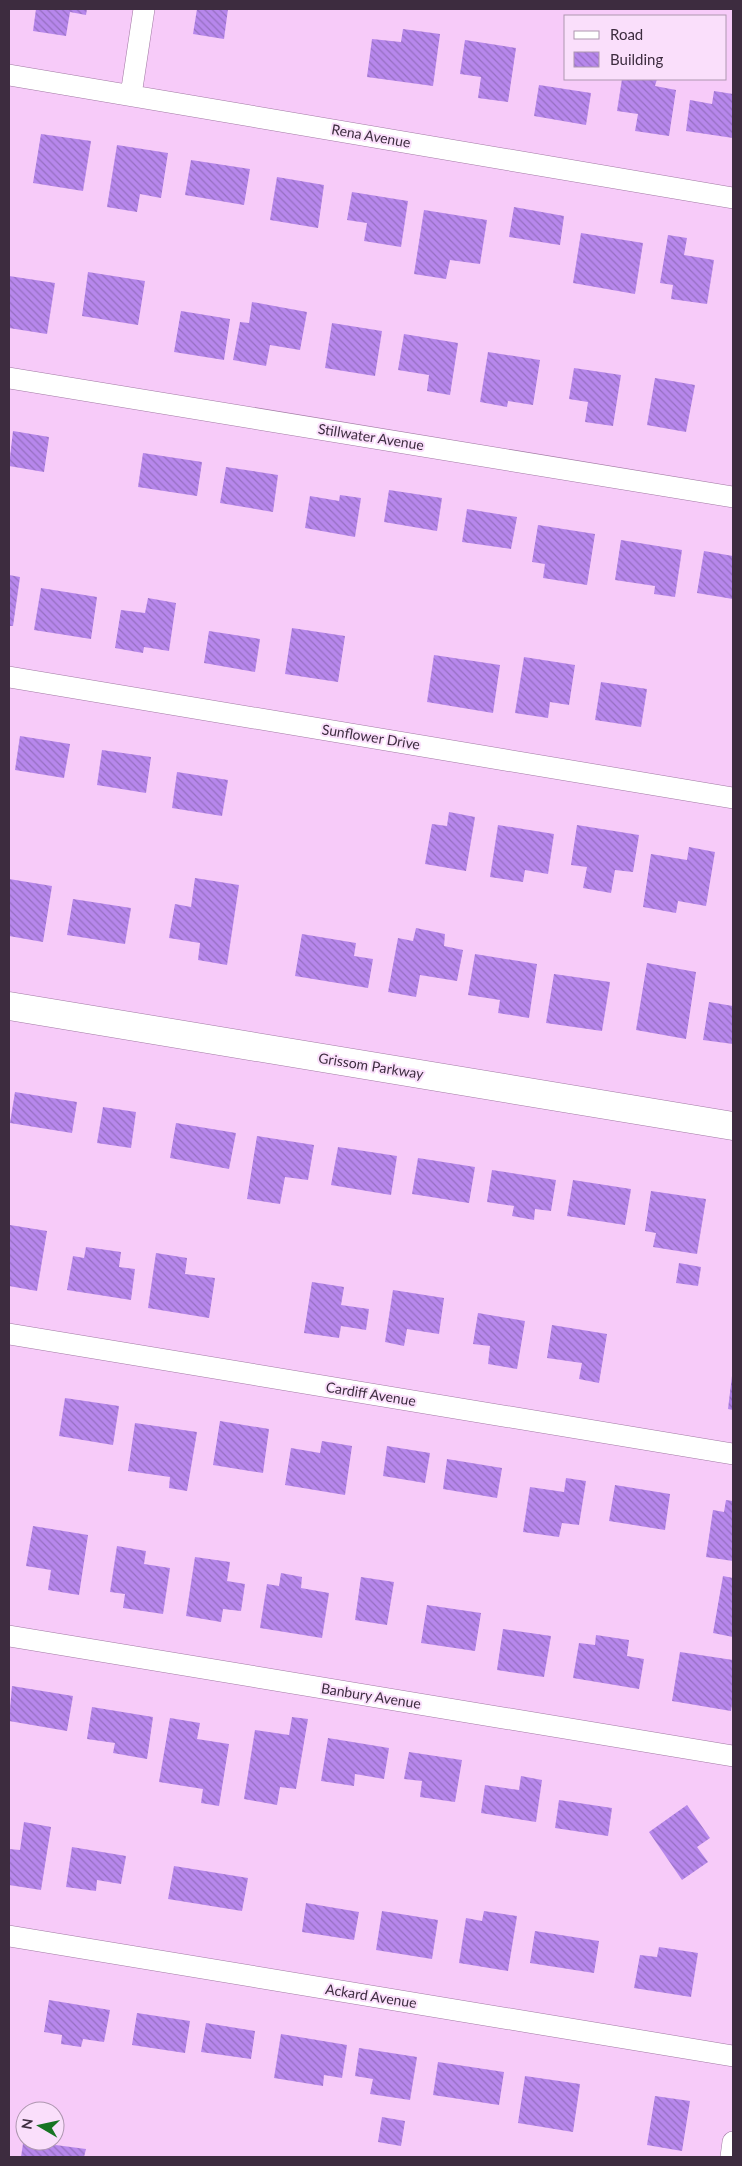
<svg xmlns="http://www.w3.org/2000/svg" width="742" height="2166" font-family="Lato,sans-serif">
	<style>
		.building { fill: url(#building-back-hatch) }
		.lines { fill: none; stroke-linecap: round; stroke-linejoin: round }
		.street-casing { stroke: #a179a3; stroke-width: 22 }
		.secondary-casing { stroke: #a179a3; stroke-width: 29 }
		.street { stroke: #fff; stroke-width: 21 }
		.secondary { stroke: #fff; stroke-width: 28 }
		.labels { text-anchor: middle; stroke-width: 4; stroke-linejoin: round; paint-order: stroke }
		.street-label { font-size: 14px; fill: #3d2c3f; stroke: #fadffb }
	</style>
	<defs>
		<pattern id="building-back-hatch" width="6" height="6" patternUnits="userSpaceOnUse" patternTransform="scale(1.25)"><rect width="6" height="6" fill="#b787ec"/><path d="M-1 5l2 2M0 0l6 6M5-1l2 2" fill="none" stroke="#966fc1"/></pattern>
	</defs>
	<rect width="100%" height="100%" fill="#f7cbf9"/>
	<!-- building -->
	<path class="building" d="M36 9H87L86 15 70 12 66 36 33 31Z
		M197 9H228L224 39 193 34Z
		M403 29 440 34 433 86 367 77 372 39 401 42Z
		M465 40 516 48 508 102 478 98 481 77 460 74Z
		M622 79H657L655 86 676 90 669 136 635 131 638 114 617 111Z
		M539 85 591 93 586 125 534 116Z
		M714 91 733 94V138L686 131 690 100 712 104Z
		M41 134 91 141 83 191 33 183Z
		M117 145 168 153 161 198 140 194 137 212 107 207Z
		M191 160 250 169 244 205 185 195Z
		M277 177 324 185 318 228 270 220Z
		M352 192 408 201 401 247 364 241 367 223 347 220Z
		M514 207 564 216 560 245 509 237Z
		M424 210 487 220 480 264 450 260 446 279 414 274Z
		M581 233 643 243 635 294 573 283Z
		M668 235 687 238 684 255 714 260 707 304 671 299 673 285 660 283Z
		M88 272 145 281 138 325 82 316Z
		M9 276 55 283 47 334 9 328Z
		M252 302 307 312 300 350 270 345 266 366 233 360 240 322 249 323Z
		M181 311 230 319 224 360 174 352Z
		M332 323 382 331 375 376 325 368Z
		M404 334 458 343 450 395 427 391 429 375 398 370Z
		M488 352 540 360 533 405 508 401 507 407 480 402Z
		M574 368 621 375 613 426 585 422 588 402 569 399Z
		M655 378 695 385 686 432 647 425Z
		M13 431 49 437 44 472 9 466Z
		M143 453 202 462 197 496 138 487Z
		M226 467 278 475 273 512 220 503Z
		M389 490 442 498 437 531 384 522Z
		M340 495 361 498 355 537 305 528 310 496 339 501Z
		M467 509 517 517 511 549 462 542Z
		M538 525 595 534 587 585 543 578 545 564 532 562Z
		M621 540 682 550 675 597 654 594 655 586 615 580Z
		M704 551 733 556V599L697 593Z
		M9 575 20 577 13 626H9Z
		M41 588 97 597 91 639 34 630Z
		M148 598 176 603 169 651 144 647 143 653 115 648 121 610 145 613Z
		M292 628 345 636 338 682 285 674Z
		M209 631 260 639 255 672 204 663Z
		M434 655 500 665 493 713 427 702Z
		M524 657 575 665 569 705 550 702 548 718 515 713Z
		M601 682 647 689 641 727 595 720Z
		M20 736 70 744 64 778 15 770Z
		M102 750 151 757 146 793 97 785Z
		M177 772 228 780 222 816 172 808Z
		M449 812 475 817 466 871 425 864 432 824 447 826Z
		M498 825 554 834 548 874 525 870 523 882 490 877Z
		M577 825 639 835 633 872 615 870 611 893 583 888 587 867 571 865Z
		M689 847 715 852 706 906 678 901 676 913 643 907 651 854 687 860Z
		M195 878 239 885 227 965 198 960 200 943 169 938 175 904 191 907Z
		M9 879 52 886 43 942 9 936Z
		M73 899 131 908 125 944 67 935Z
		M416 928 445 934 444 946 463 950 457 981 420 975 416 997 388 992 398 938 413 941Z
		M302 934 356 943 354 956 373 959 368 988 295 976Z
		M475 954 537 964 529 1018 498 1013 500 1000 468 995Z
		M647 963 696 972 686 1039 636 1030Z
		M554 974 610 982 602 1031 546 1023Z
		M709 1002 733 1006V1044L703 1040Z
		M15 1092 77 1102 72 1133 10 1123Z
		M103 1107 136 1112 131 1148 97 1143Z
		M176 1123 236 1133 229 1169 170 1158Z
		M257 1136 314 1145 308 1180 285 1177 280 1204 247 1199Z
		M338 1147 397 1156 391 1195 331 1185Z
		M418 1158 475 1167 469 1203 412 1194Z
		M492 1170 556 1180 551 1211 535 1209 534 1220 512 1216 514 1206 487 1202Z
		M573 1180 631 1189 625 1225 567 1216Z
		M651 1191 706 1199 697 1254 653 1247 656 1233 645 1231Z
		M10 1225 47 1231 37 1291 9 1286Z
		M86 1247 121 1252 119 1267 135 1269 131 1300 67 1290 73 1256 84 1258Z
		M156 1253 187 1258 185 1274 215 1278 209 1318 148 1308Z
		M679 1263 701 1267 698 1286 676 1283Z
		M312 1282 344 1287 341 1305 369 1309 366 1330 341 1326 339 1338 304 1333Z
		M393 1290 444 1298 439 1334 407 1329 404 1346 385 1342Z
		M478 1313 525 1321 517 1369 488 1364 490 1346 473 1344Z
		M552 1325 607 1334 599 1383 579 1379 582 1363 547 1358Z
		M732 1376H733V1410L728 1409Z
		M65 1398 119 1406 113 1445 59 1436Z
		M220 1421 269 1429 263 1473 213 1465Z
		M135 1423 197 1432 187 1491 169 1488 170 1477 128 1471Z
		M322 1441 352 1446 345 1495 285 1485 291 1448 320 1453Z
		M387 1446 430 1453 425 1483 383 1476Z
		M447 1459 502 1468 497 1498 443 1489Z
		M566 1478 586 1481 579 1525 562 1523 559 1537 523 1532 530 1487 564 1492Z
		M615 1485 670 1494 665 1530 609 1521Z
		M726 1500 733 1501V1561L706 1557 713 1510 724 1512Z
		M33 1526 88 1535 79 1595 48 1590 51 1570 26 1566Z
		M117 1546 146 1551 144 1564 170 1568 163 1614 123 1608 125 1594 110 1592Z
		M195 1557 230 1562 227 1581 245 1584 241 1611 223 1609 221 1622 186 1616Z
		M281 1573 302 1577 301 1588 329 1593 322 1638 260 1628 267 1584 279 1586Z
		M723 1576 733 1578V1637L713 1633Z
		M361 1577 394 1582 387 1625 355 1620Z
		M427 1605 481 1613 475 1651 421 1643Z
		M503 1629 551 1636 544 1677 497 1670Z
		M596 1635 629 1640 627 1656 644 1659 639 1689 573 1678 579 1643 595 1645Z
		M680 1652 733 1660V1697L731 1711 672 1701Z
		M12 1686 73 1696 67 1731 9 1721Z
		M92 1707 153 1717 147 1759 113 1753 115 1743 87 1739Z
		M292 1717 308 1719 296 1789 280 1787 277 1805 244 1799 255 1730 289 1735Z
		M170 1718 200 1723 197 1739 229 1744 219 1806 201 1803 203 1789 159 1782Z
		M328 1738 389 1748 384 1779 355 1774 354 1786 321 1781Z
		M409 1752 462 1760 455 1802 420 1797 422 1781 404 1779Z
		M521 1776 542 1780 536 1822 481 1813 485 1785 519 1790Z
		M559 1800 612 1808 608 1836 555 1828Z
		M687 1805 710 1838 697 1847 708 1862 682 1880 649 1832Z
		M24 1822 51 1827 41 1890 9 1885V1849L20 1850Z
		M72 1847 126 1856 121 1884 97 1880 96 1891 66 1887Z
		M174 1866 248 1878 242 1911 168 1899Z
		M306 1903 359 1912 354 1940 302 1932Z
		M382 1911 438 1920 432 1959 376 1950Z
		M484 1911 517 1916 508 1971 459 1963 466 1918 482 1921Z
		M535 1931 599 1941 594 1973 530 1963Z
		M659 1947 698 1953 691 1997 634 1988 640 1955 657 1957Z
		M49 2000 110 2010 104 2042 83 2039 81 2047 61 2044 62 2035 44 2032Z
		M137 2013 190 2021 185 2053 132 2045Z
		M206 2023 255 2031 251 2059 201 2052Z
		M281 2034 347 2045 342 2078 324 2075 323 2086 274 2078Z
		M359 2048 417 2057 410 2100 370 2094 373 2079 355 2076Z
		M438 2062 504 2072 499 2105 433 2095Z
		M525 2076 580 2084 573 2132 518 2123Z
		M655 2096 690 2101 682 2151 647 2145Z
		M382 2117 405 2121 401 2146 378 2142Z
		M24 2137 25 2141 86 2149 84 2157H21Z"/>
	<g class="lines">
		<defs>
			<path id="street" d="M9 75 733 198
				M131 95 144 9
				M9 378 733 497
				M9 677 733 798
				M9 1334 733 1454
				M9 1636 733 1756
				M9 1936 733 2056
				M731 2157 733 2142"/>
			<path id="secondary" d="M9 1006 733 1126"/>
		</defs>
		<!-- street casing -->
		<use href="#street" class="street-casing"/>
		<!-- secondary casing -->
		<use href="#secondary" class="secondary-casing"/>
		<!-- street -->
		<use href="#street" class="street"/>
		<!-- secondary -->
		<use href="#secondary" class="secondary"/>
	</g>
	<g class="labels">
		<!-- street labels -->
		<g class="street-label">
			<text transform="translate(371 136) rotate(10)" y="5">Rena Avenue</text>
			<text transform="translate(371 437) rotate(9)" y="5">Stillwater Avenue</text>
			<text transform="translate(371 737) rotate(9)" y="5">Sunflower Drive</text>
			<text transform="translate(371 1066) rotate(9)" y="5">Grissom Parkway</text>
			<text transform="translate(371 1394) rotate(9)" y="5">Cardiff Avenue</text>
			<text transform="translate(371 1696) rotate(9)" y="5">Banbury Avenue</text>
			<text transform="translate(371 1996) rotate(9)" y="5">Ackard Avenue</text>
		</g>
	</g>
	<!-- border -->
	<rect width="742" height="2166" fill="none" stroke="#3d2c3f" stroke-width="20"/>
	<!-- legend -->
	<rect x="564" y="15" width="162" height="65" fill="#fadffb" stroke="#ae97b0"/>
	<rect x="574" y="31" width="25" height="8" fill="#ffffff" stroke="#ae97b0"/>
	<text x="610" y="40" font-size="15" fill="#3d2c3f">Road</text>
	<rect x="574" y="52" width="25" height="15" fill="url(#building-back-hatch)" stroke="#ae97b0"/>
	<text x="610" y="65" font-size="15" fill="#3d2c3f">Building</text>
	<!-- north arrow -->
	<g transform="translate(40 2126) rotate(279)"><circle r="24" fill="#fadffb" stroke="#ae97b0"/>
	<path d="M0-4L9 19L0 12L-9 19Z" fill="#177423"/>
	<text y="-8" font-size="14" font-weight="bold" text-anchor="middle" fill="#3d2c3f">N</text>
	</g>
</svg>
